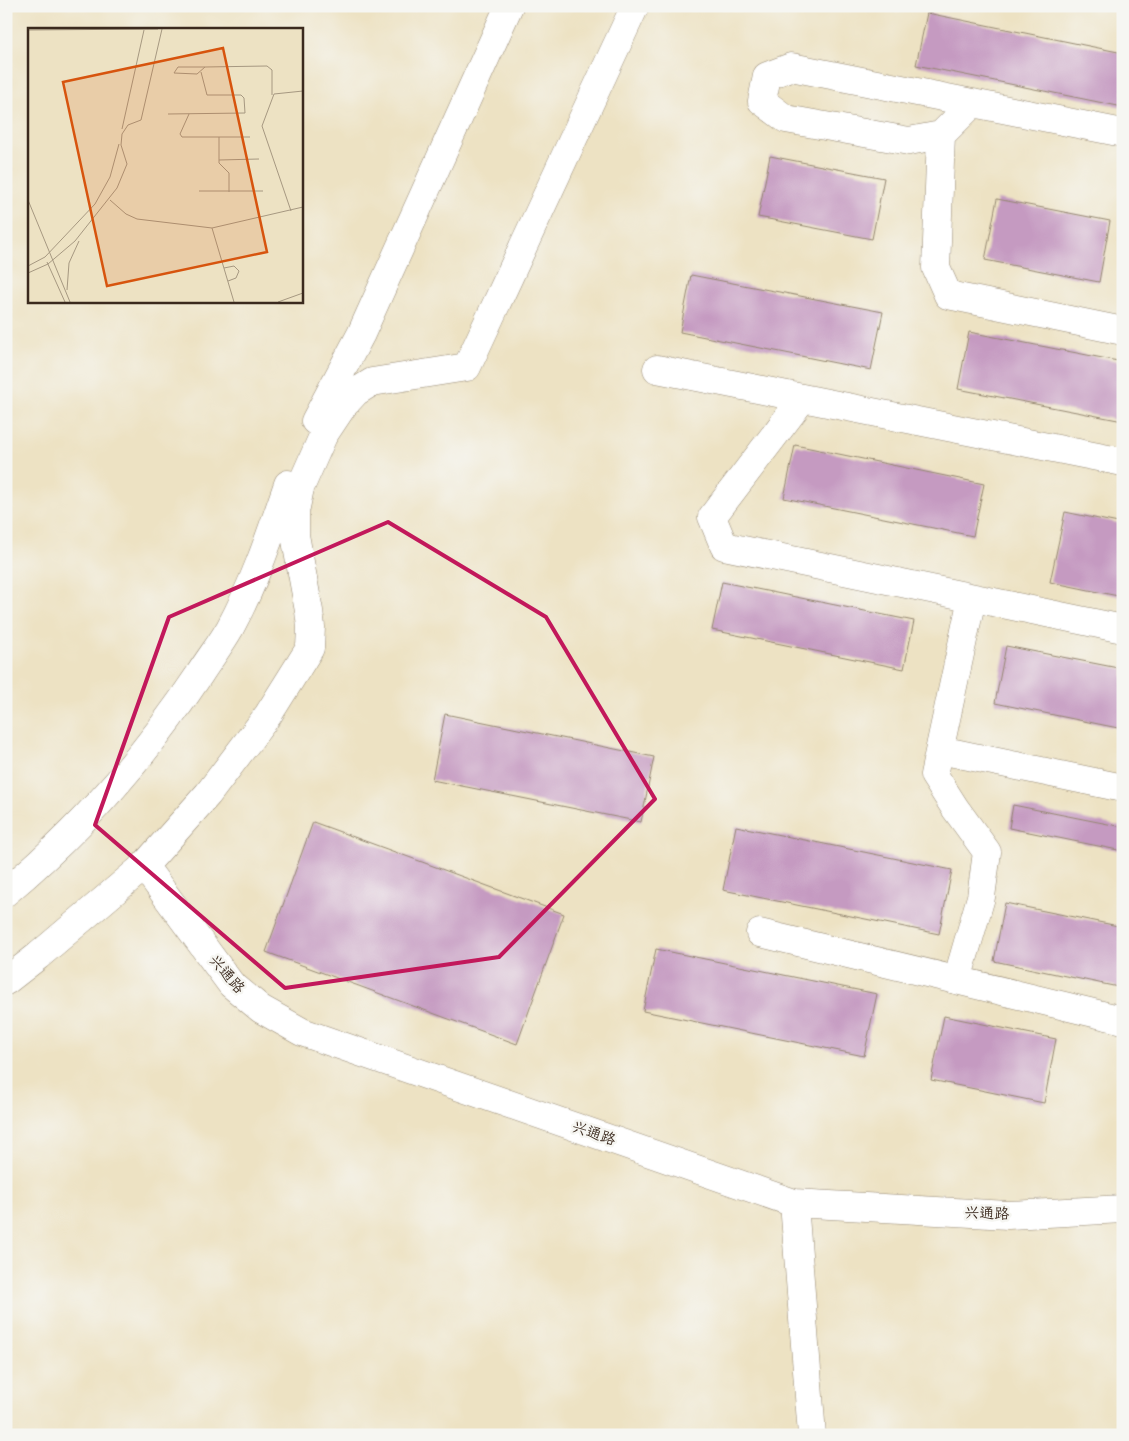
<svg xmlns="http://www.w3.org/2000/svg" width="1129" height="1441" font-family="Kalam,'LXGW WenKai TC',sans-serif">
	<style>
		.building { fill: #c59ac1 }
		.lines { fill: none; stroke-linecap: round; stroke-linejoin: round }
		.minor-casing { stroke: #948670; stroke-width: 29 }
		.major-casing { stroke: #948670; stroke-width: 29 }
		.minor { stroke: #fff; stroke-width: 28 }
		.major { stroke: #fff; stroke-width: 28 }
		.marked { fill: none; stroke: #c2185b; stroke-width: 4; stroke-linejoin: round }
		.labels { text-anchor: middle; stroke-width: 5; stroke-linejoin: round; paint-order: stroke }
		.street-label { font-size: 15px; fill: #3b2a1e; stroke: #f6f6f2 }
		.inset-road { fill: none; stroke: #a69881; stroke-width: 1 }
		.view { fill: #d7540e; fill-opacity: 0.15; stroke: #d7540e; stroke-width: 2.5 }
		.inset-edge { fill: none; stroke: #3b2a1e; stroke-width: 2.5 }
	</style>
	<rect width="100%" height="100%" fill="#f6f6f2"/>
	<filter id="ink" filterUnits="userSpaceOnUse"><feTurbulence type="fractalNoise" baseFrequency=".02" numOctaves="2"/><feDisplacementMap in="SourceGraphic" scale="10" xChannelSelector="R" yChannelSelector="G"/><feConvolveMatrix kernelMatrix="1 2 1 2 8 2 1 2 1" color-interpolation-filters="sRGB"/></filter>
	<filter id="wash" filterUnits="userSpaceOnUse"><feTurbulence type="fractalNoise" baseFrequency=".0096" numOctaves="4" result="noise"/><feDisplacementMap in="SourceGraphic" scale="20" xChannelSelector="R" yChannelSelector="G"/><feGaussianBlur stdDeviation="1.12" result="paint"/><feColorMatrix in="noise" values="0 0 0 0 0 0 0 0 0 0 0 0 0 0 0 0 0 1.4 0 .05"/><feComposite in="paint" operator="in"/></filter>
	<g filter="url(#wash)">
		<rect width="100%" height="100%" fill="#ede2c3"/>
		<g id="blocks">
			<!-- building -->
			<path class="building" d="M927 13 1123 53V107L916 65Z
				M770 156 884 178 872 239 758 217Z
				M997 199 1110 221 1099 282 985 260Z
				M691 275 883 312 871 370 680 332Z
				M969 332 1123 362V421L958 389Z
				M795 445 984 484 973 536 784 498Z
				M1065 512 1123 524V597L1050 582Z
				M722 582 914 621 904 669 712 630Z
				M1006 646 1123 669V729L995 703Z
				M445 714 654 757 641 822 432 780Z
				M1013 805 1123 827V851L1009 828Z
				M313 822 564 914 517 1044 266 952Z
				M736 826 952 870 939 934 723 890Z
				M1005 903 1123 927V988L994 961Z
				M656 949 877 994 864 1056 643 1011Z
				M944 1016 1056 1039 1044 1103 931 1080Z"/>
		</g>
	</g>
	<g filter="url(#ink)">
		<use href="#blocks" fill-opacity="0" stroke="#948670" stroke-width="1"/>
		<g class="lines">
			<defs>
				<path id="minor" d="M973 103 941 135 909 141 786 119 762 101 767 76 791 67 1123 133
					M941 135 936 268 948 295 1123 331
					M657 369 1123 462
					M803 398 712 517 724 546 1123 629
					M940 750 1123 788
					M144 866 231 984 261 1009 302 1032 794 1203 1008 1215 1123 1209
					M760 933 1123 1020
					M957 980 981 897 987 852 955 808 934 775 972 598
					M794 1203 812 1435"/>
				<path id="major" d="M315 421 361 334 509 6
					M6 892C80 830 146 755 199 675 209 659 221 644 230 628 255 582 271 533 288 484
					M6 981 38 956 144 866 208 794 268 715 310 648 311 627 309 611 295 535V512L300 488 323 436 343 406 356 392 372 382 467 367 635 6"/>
			</defs>
			<!-- minor casing -->
			<use href="#minor" class="minor-casing"/>
			<!-- major casing -->
			<use href="#major" class="major-casing"/>
			<!-- minor -->
			<use href="#minor" class="minor"/>
			<!-- major -->
			<use href="#major" class="major"/>
		</g>
	</g>
	<!-- marked area -->
	<path class="marked" d="M388 522 546 617 655 799 499 957 285 988 95 825 169 617Z"/>
	<g class="labels">
		<!-- street labels -->
		<g class="street-label">
			<text transform="translate(227 974) rotate(49)" y="5">兴通路</text>
			<text transform="translate(594 1133) rotate(19)" y="5">兴通路</text>
			<text transform="translate(987 1213) rotate(2)" y="5">兴通路</text>
		</g>
	</g>
	<!-- overview -->
	<g transform="translate(28 28)">
		<rect width="275" height="275" fill="#ede2c3"/>
		<path class="inset-road" d="M0 2 130 1M177 39 169 46 146 45 150 39H177L239 38 244 42V67M140 86 217 85 216 70 213 67H179L173 44M161 86 152 106 154 109H222M94 101 116 2M191 109V135L201 145V164M191 132 231 131M171 163H235M0 172 42 274M82 172 98 186 109 191 184 200 275 179M263 183 234 98 246 66 275 63M184 200 206 274M19 234 37 274M0 238 17 229 67 176 82 149 91 116M196 240 206 238 211 243 208 250 200 253M0 245 20 236 47 213 89 160 99 136 93 117 94 106 100 97 113 92 134 1M39 262 41 235 51 213M250 274 275 265"/>
		<path class="view" d="M195 20 239 224 79 258 35 54Z"/>
		<rect width="275" height="275" class="inset-edge"/>
	</g>
	<!-- margin -->
	<rect width="1129" height="1441" fill="none" stroke="#f6f6f2" stroke-width="25"/>
</svg>
